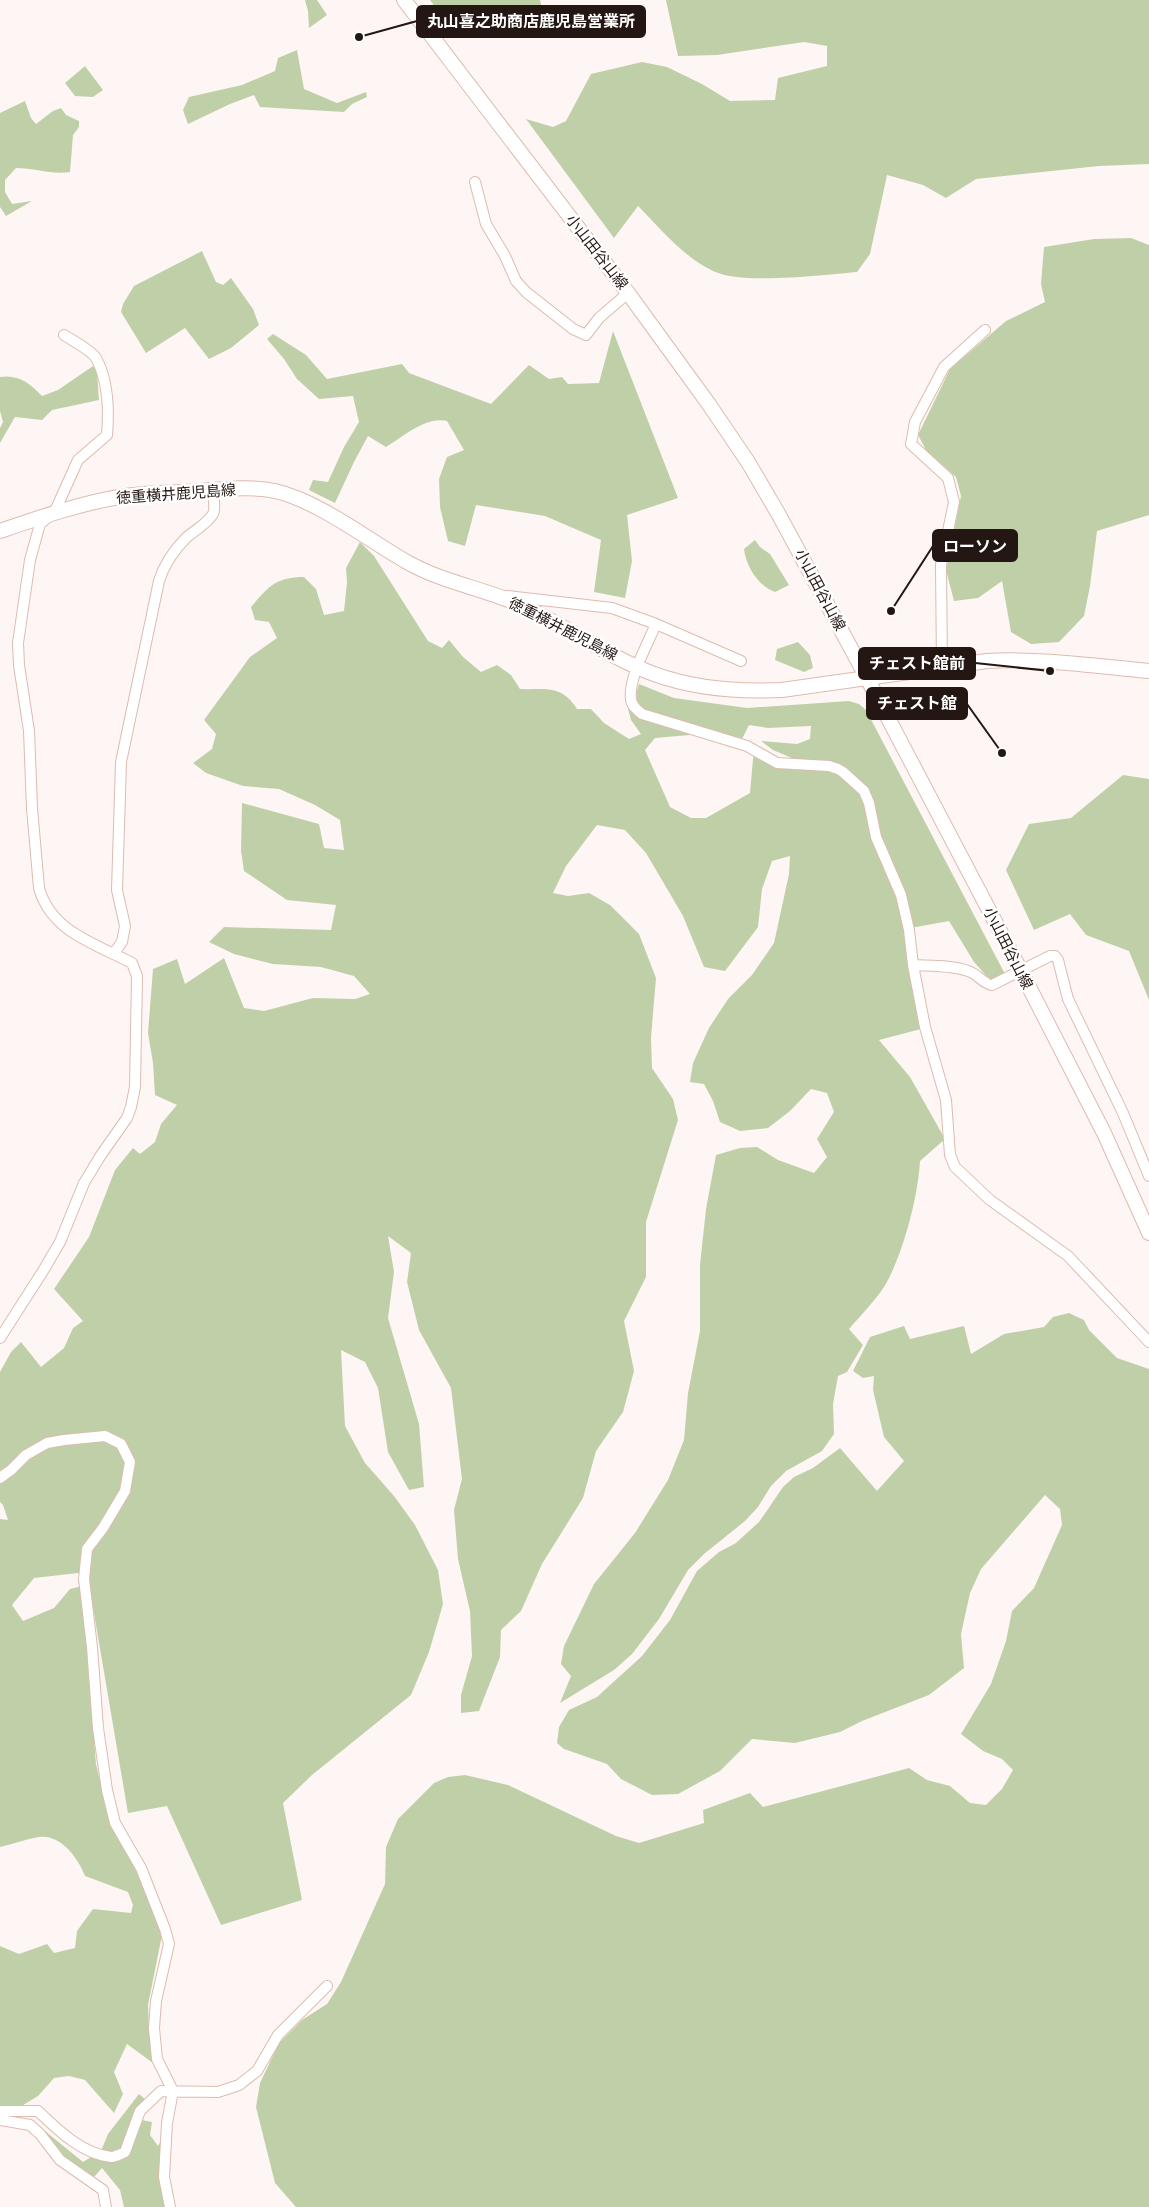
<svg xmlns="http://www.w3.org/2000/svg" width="1149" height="2207" font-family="Arial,'Noto Sans JP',sans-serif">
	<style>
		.green { fill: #bfd0a8 }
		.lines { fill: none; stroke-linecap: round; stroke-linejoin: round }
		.minor-casing { stroke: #ddbbaf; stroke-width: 12 }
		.secondary-casing { stroke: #ddbbaf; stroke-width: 16 }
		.minor { stroke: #fff; stroke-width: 10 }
		.secondary { stroke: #fff; stroke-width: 14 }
		.minor-bridge-casing { stroke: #ddbbaf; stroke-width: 12; stroke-linecap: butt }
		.minor-bridge { stroke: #fff; stroke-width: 10 }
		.labels { text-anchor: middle; stroke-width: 5; stroke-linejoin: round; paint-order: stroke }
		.street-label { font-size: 15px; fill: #241713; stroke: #fff }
		.leader { fill: none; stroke: #241713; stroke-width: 2 }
		.callout-dot { fill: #241713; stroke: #fff; stroke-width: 2 }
		.callout { fill: #241713; stroke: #241713; stroke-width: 2 }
		.callout-label { font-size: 16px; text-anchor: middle; font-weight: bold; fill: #fff }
	</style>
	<rect width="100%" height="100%" fill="#fef6f4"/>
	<!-- green -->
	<path class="green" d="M305 0H317L327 15 309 28 308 11Z
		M430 0H540L543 12 514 25 474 22 453 31Z
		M666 0H1149V164L1099 166 976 179 946 198 923 185 887 175 870 254 857 272C824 275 741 285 713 271 682 256 661 229 638 206L614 238 526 119 553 127 566 121 591 74 642 62 667 67 702 84 730 101 775 100 778 78 827 66V46L804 42 717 55 678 56Z
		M297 50 304 89 337 103 366 92 367 97 352 104 344 112 260 107 254 95 230 104 188 124 183 110 189 97 242 85 275 71 278 58Z
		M85 66 103 90 93 97 75 96 65 83Z
		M25 101 31 118 36 124 53 111 61 108 66 115 79 121V127L73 135 70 172C51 175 35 168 16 168L5 180V192L12 204 32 201 6 216 0 207V113Z
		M1131 238 1149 245V515L1097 531 1090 586 1084 616 1059 642 1031 644 1011 632 1002 581 978 598 954 601 946 570 961 496 956 477 926 450 918 435 950 369 1006 321 1045 302 1041 284 1044 247 1094 239Z
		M202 251 216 282 223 285 231 278 253 309 259 325 231 348 209 359 185 328 146 353 121 312 123 304 134 286Z
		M613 331 678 498 627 515 632 561 625 598 594 592 601 540 545 516 476 505 465 546 448 541 440 507 439 479 447 457 464 450 447 421C426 416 404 436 386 447L368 436 354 462 335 503 309 490 313 480 328 482 344 447 359 422 353 396 319 399 297 379 284 359 267 339 273 334 306 355 327 379 402 364 409 373 491 404 529 365 549 379 562 377 568 384 599 383Z
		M93 366 97 372 99 400 52 410 42 420 15 417 0 443V428L3 422 0 411V377C18 374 30 383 42 396L58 390Z
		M755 540 760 547 770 554 789 585 775 592C758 586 746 566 744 549Z
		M360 542 374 556 428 641 442 648 449 640 463 657 481 672 497 665 511 675 520 689C544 690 562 684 577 709H591L604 723 629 739 641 734 631 720 628 709 646 717 701 734 655 738 645 750 670 807 691 818H706L750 793 754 748 790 766 794 759 773 750 761 741 797 744 810 739 811 726 768 728 749 725 742 739C723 734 646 717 638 703 635 696 637 690 639 684L674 698 747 708 849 701 859 704 866 710 1005 974 991 981 974 962 949 921 905 929 909 973 921 1029 879 1040 910 1077 945 1139 920 1161C918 1197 904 1249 888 1280 880 1296 861 1315 849 1329L863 1345 847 1372 838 1376 833 1404 834 1434 822 1451 786 1471 771 1486 758 1507 745 1521 704 1554 688 1570 659 1619 632 1654 614 1670 560 1703 571 1676 561 1664 564 1646 594 1584 635 1533 668 1480 684 1440 688 1393 700 1331V1265L706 1209 716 1155 740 1148 757 1147 778 1160 814 1173 827 1157 817 1139 834 1112 827 1093 811 1089 790 1111 768 1128 740 1131 720 1122 713 1101 704 1084 690 1082 693 1063 709 1028 728 999 752 975 774 943 789 874 790 856 772 861 762 889 758 927 725 971 704 967 683 916 646 853 625 830 597 825 566 866 553 893 568 896 589 893 610 905 639 934 656 978 651 1038 652 1068 673 1099 678 1120 646 1222V1277L624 1321 634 1371 623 1412 596 1451 583 1498 542 1564 521 1611 501 1630 500 1657 479 1711 461 1713V1695L472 1656 470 1611 458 1559 454 1510 462 1479 451 1388 419 1330 407 1282 411 1253 388 1236 394 1272 388 1318 419 1424 424 1487 409 1490 388 1452 378 1388 365 1362 341 1350 345 1426 365 1463 394 1496 415 1525 438 1570 443 1604 429 1652 411 1695 312 1775 283 1803 302 1900 221 1925 167 1806 128 1813 87 1572 34 1578 12 1605 23 1621 54 1608 70 1589 82 1586 96 1764 109 1820 135 1859 143 1885 162 1935 148 2005 149 2031 162 2062 172 2077 127 2044 114 2072 123 2094 114 2113 85 2080 69 2076 54 2078 38 2096 20 2107 0 2106V1946L19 1954 47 1944 54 1953 75 1948 77 1931 93 1909 131 1913 133 1905 128 1892 85 1876C78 1858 61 1834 39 1837 26 1839 13 1844 0 1847V1519L8 1520 3 1505 0 1502V1372L11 1352 21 1342 41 1367 64 1348 73 1328 83 1321 54 1289 89 1237 115 1170 133 1148 140 1154 155 1142 161 1124 177 1105 155 1095 153 1063 148 1033 153 969 177 959 185 984 224 958 244 1008 264 1011 313 998 355 999 370 994 354 976 321 967 273 964 234 954 209 942 224 927 331 930 336 905 287 900 244 871 241 851 242 803 319 824 324 848 344 850 340 820 315 805 279 789 243 786 206 773 193 763 212 749 216 734 204 720 250 657 277 638 269 622 255 620 251 607C268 587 276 577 304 577L316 589 324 615 344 611 347 582 346 568Z
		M798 642 810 655 813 668 804 672 775 660 777 649Z
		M1123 775 1149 779V1000L1129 951 1086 935 1070 914 1034 930 1006 870 1029 824 1071 818Z
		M1069 1313 1084 1320 1089 1330 1117 1358 1149 1369V2207H296L275 2183 256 2107 260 2083 279 2043 302 2020 327 2004 341 1982 385 1884 386 1847 398 1819 434 1783 448 1777 465 1775 508 1785 616 1836 639 1843 704 1823 703 1810 750 1793 763 1807 909 1768 927 1780 950 1786 970 1803 986 1805 1002 1789 1013 1770 1002 1759 983 1751 961 1734 991 1684 1006 1641 1012 1611 1034 1588 1062 1525 1060 1509 1045 1495 981 1569 970 1593 961 1634 964 1668 929 1695 862 1721 840 1732 795 1743 752 1739 720 1771 678 1794 652 1795 621 1779 607 1764 564 1749 557 1743 559 1727 569 1710 597 1697 642 1656 670 1620 697 1571 719 1552 736 1543 759 1522 783 1487 794 1477 813 1468 840 1448 877 1491 904 1461 884 1437 873 1390 874 1376 863 1378 853 1371 870 1337 904 1326 910 1339 964 1326 971 1354 1004 1334 1044 1327 1053 1317Z
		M139 2094 146 2100 142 2120 152 2122 150 2135 158 2146 165 2134 166 2207H124L120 2190 102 2168 94 2177 66 2158 44 2133 45 2131 83 2162 101 2151 108 2134Z"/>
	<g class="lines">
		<defs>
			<path id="minor" d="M475 182 486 224 505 256 516 281 526 292 573 329 586 335 599 318 628 293
				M507 596 612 608 656 624 741 661
				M656 624C648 643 628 679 631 699 631 705 637 710 642 714L747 746 777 763 829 766 838 769 843 772 864 791 869 803 876 837 901 895 909 930 913 965 925 1027 946 1100 950 1155 955 1167 990 1200 1068 1256 1149 1342
				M942 668 941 565 954 502 948 478 911 444 915 422 944 367 985 330
				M114 953 122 942 125 926 117 890 121 762 159 581C164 565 174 550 186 538 195 530 207 524 213 514 216 508 213 497 213 490
				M1050 956H1055L1058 960 1068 999 1123 1113 1149 1176
				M913 965C931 966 952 965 968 971 978 974 982 983 992 985
				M0 1338 43 1271 60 1242 84 1183 101 1155 127 1118 131 1107 135 1087 137 976 132 963C96 944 51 932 39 888L32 808 29 731 19 665 18 643 30 560 40 524 55 511 78 460 107 435C109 411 108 380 96 358 92 351 72 340 64 335
				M0 1478 11 1470 26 1455 47 1443 64 1440 105 1436 121 1444 130 1462 125 1491 103 1528 87 1549 84 1579 92 1647 98 1728 107 1790 115 1823 141 1868 165 1929 169 1944 156 2001 154 2028 157 2059 173 2091 167 2123 164 2177 170 2207
				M0 2111H38C58 2130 82 2154 111 2157 115 2157 121 2154 125 2152L140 2111 161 2091 218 2092 239 2085 257 2071 278 2035 327 1986
				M0 2120 30 2125 40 2134 60 2160 103 2190 106 2207"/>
			<path id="secondary" d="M404 0 628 293 708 403 748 462 779 515 867 678 1010 950 1104 1133 1149 1233
				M0 531C41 517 81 503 125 496 149 492 175 493 200 491 224 489 251 486 275 491 319 501 368 540 407 562 442 582 481 588 516 603 564 624 606 656 654 674 695 689 738 692 782 690L987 661C1041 658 1095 666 1149 671"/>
		</defs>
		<!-- minor casing -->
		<use href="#minor" class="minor-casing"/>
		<!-- secondary casing -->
		<use href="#secondary" class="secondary-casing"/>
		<!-- minor -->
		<use href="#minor" class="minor"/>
		<!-- secondary -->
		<use href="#secondary" class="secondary"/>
		<defs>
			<path id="minor-bridge" d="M992 985 1050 956"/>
		</defs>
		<!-- minor-bridge casing -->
		<use href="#minor-bridge" class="minor-bridge-casing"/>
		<!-- minor-bridge -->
		<use href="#minor-bridge" class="minor-bridge"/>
	</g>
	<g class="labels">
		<!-- street labels -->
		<g class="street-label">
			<text transform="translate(597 252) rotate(52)" y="5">小山田谷山線</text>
			<text transform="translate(176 494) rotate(-4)" y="5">徳重横井鹿児島線</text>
			<text transform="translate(820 590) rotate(62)" y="5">小山田谷山線</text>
			<text transform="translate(563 629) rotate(27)" y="5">徳重横井鹿児島線</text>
			<text transform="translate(1008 948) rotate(63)" y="5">小山田谷山線</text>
		</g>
	</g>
	<!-- callouts -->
	<path class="leader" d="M359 37L417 21M891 611L933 546M1050 671L975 663M1002 753L967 704"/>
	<g class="callout-dot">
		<circle cx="359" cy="37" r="5"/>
		<circle cx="891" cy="611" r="5"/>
		<circle cx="1050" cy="671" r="5"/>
		<circle cx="1002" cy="753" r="5"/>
	</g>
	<g class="callout">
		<rect x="417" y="6" width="228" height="31" rx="5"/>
		<rect x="933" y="530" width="84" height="31" rx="5"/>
		<rect x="859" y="648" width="116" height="31" rx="5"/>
		<rect x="867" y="688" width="100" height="31" rx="5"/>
	</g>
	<g class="callout-label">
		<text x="531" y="27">丸山喜之助商店鹿児島営業所</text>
		<text x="975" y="552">ローソン</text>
		<text x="917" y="669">チェスト館前</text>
		<text x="917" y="709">チェスト館</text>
	</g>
</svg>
